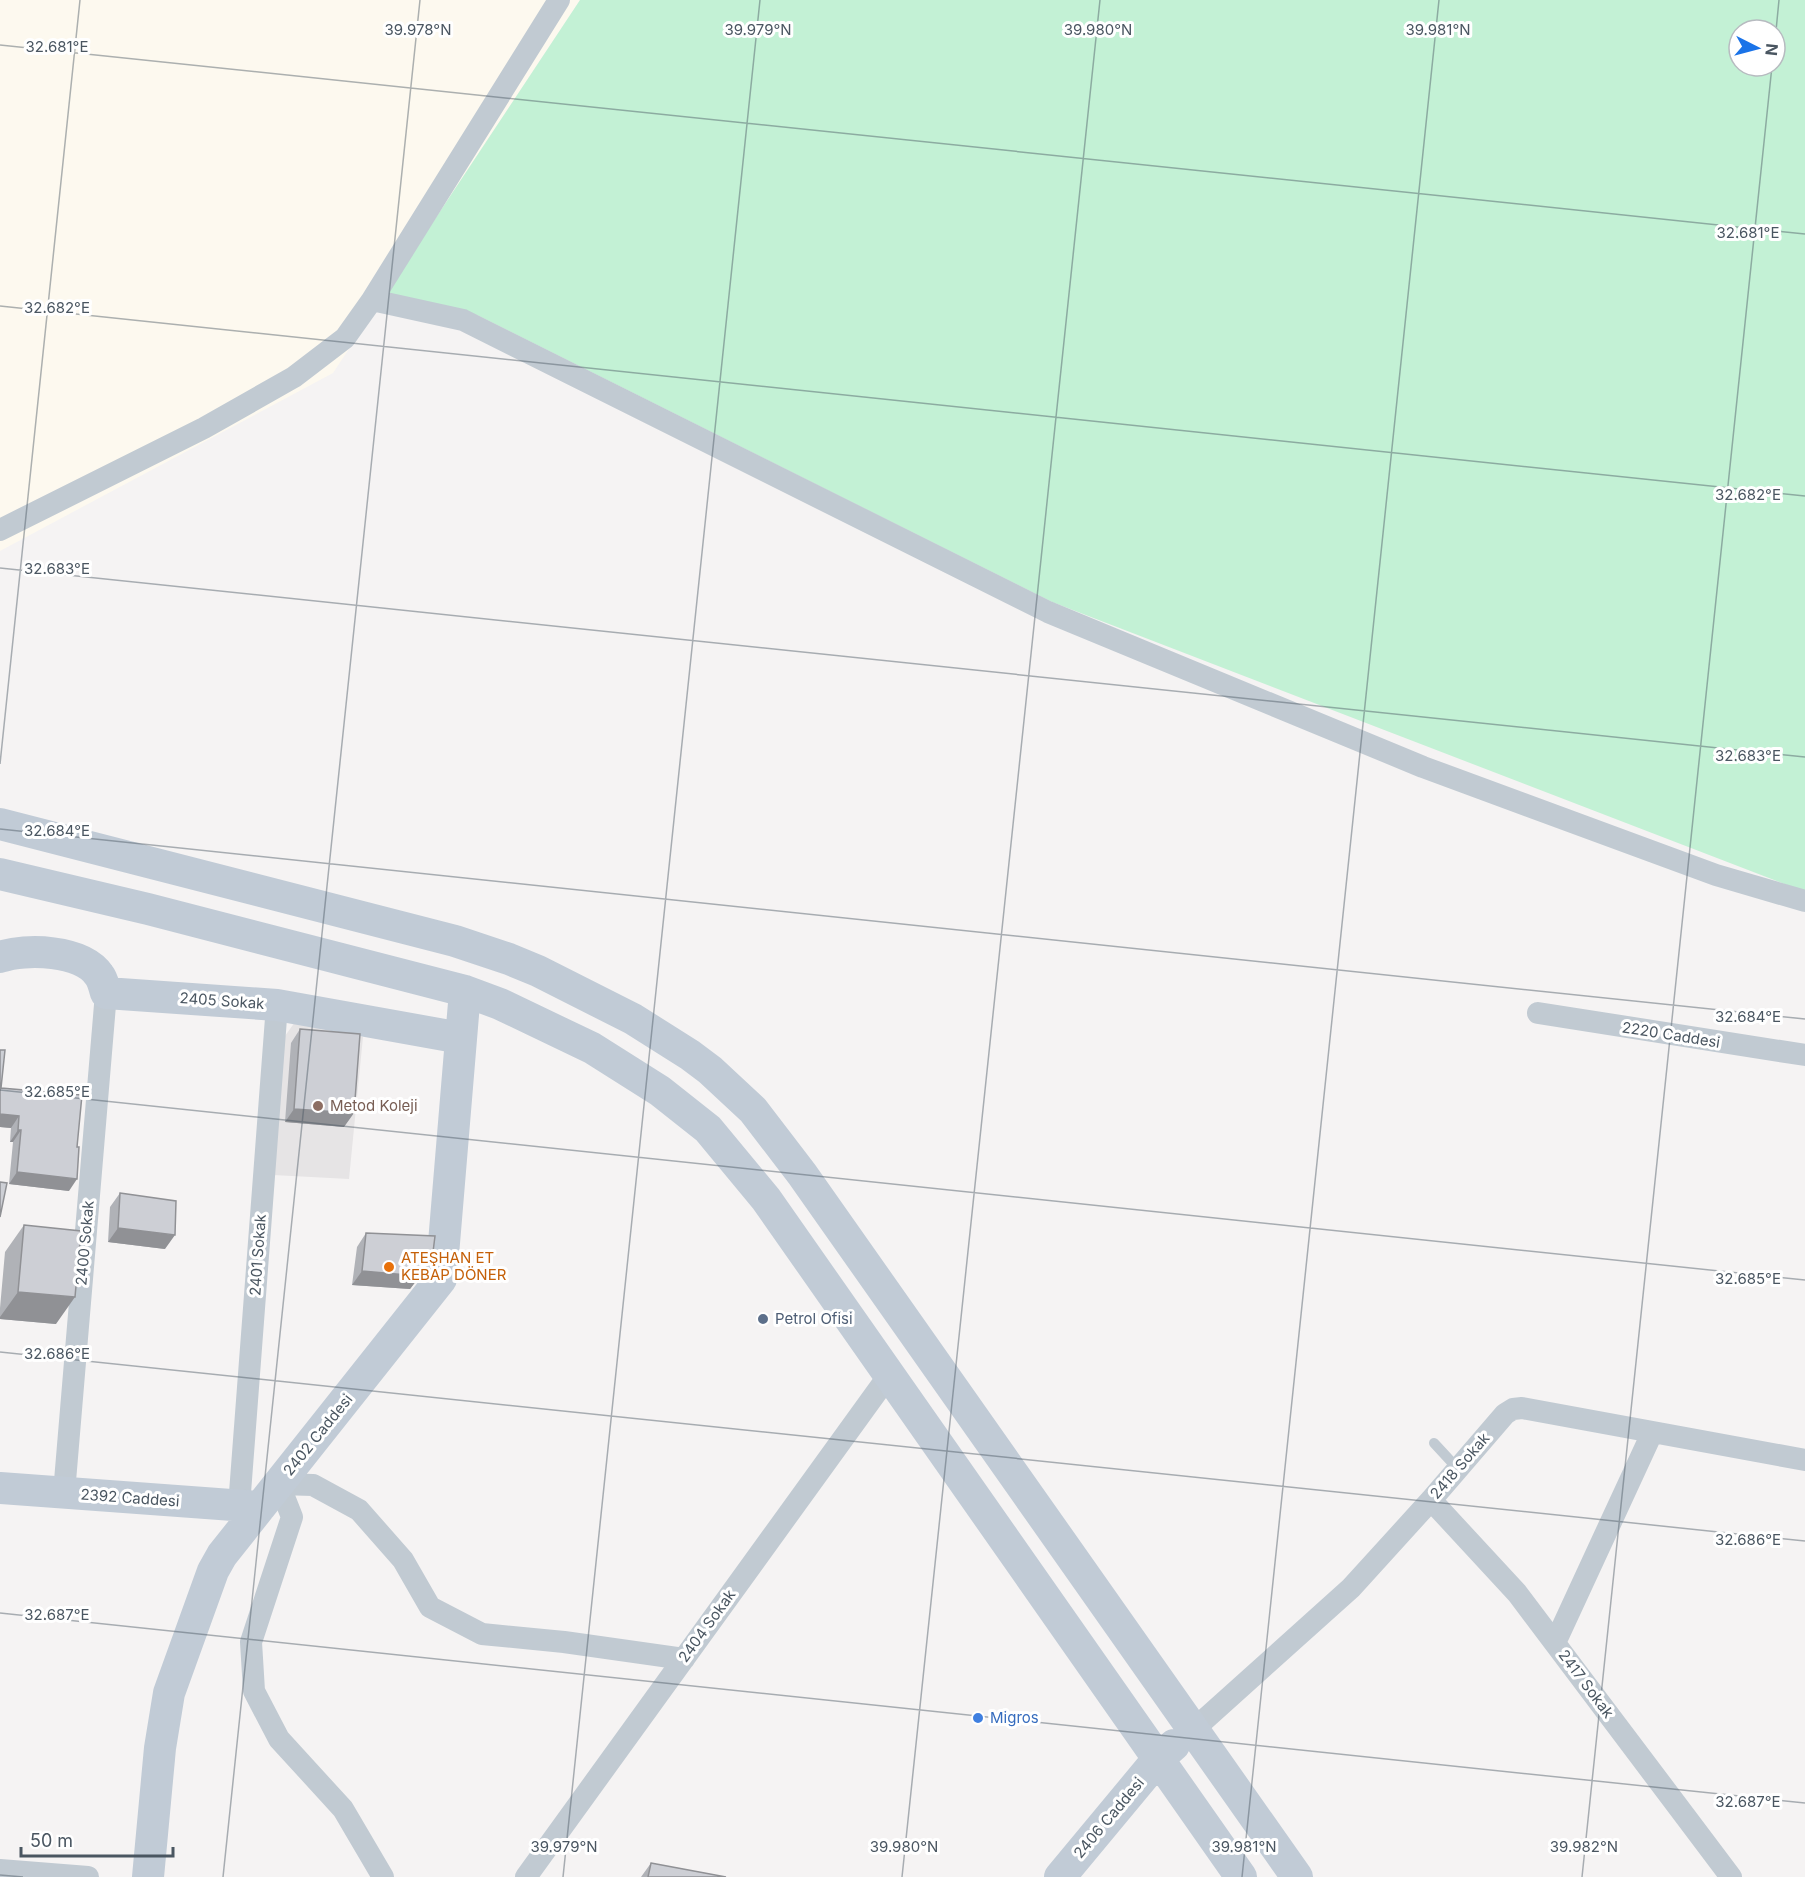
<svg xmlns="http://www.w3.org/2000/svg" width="1805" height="1877" font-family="Inter,sans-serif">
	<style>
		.commercial { fill: #fdf9ef }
		.education { fill: #e6e4e5 }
		.green { fill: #c3f1d5; fill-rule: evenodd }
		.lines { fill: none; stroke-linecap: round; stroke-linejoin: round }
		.lane { stroke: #c1cad2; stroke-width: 10 }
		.street { stroke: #c1cad2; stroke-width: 22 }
		.secondary { stroke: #c1cbd6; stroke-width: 32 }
		.wall { fill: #b0b2b7 }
		.shaded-wall { fill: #909195 }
		.building { fill: #cdcfd5; stroke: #909195; stroke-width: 1.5 }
		.ticks { fill: none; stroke: #4a5661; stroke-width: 1.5; stroke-opacity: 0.45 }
		.education-dot { fill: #8d6e63; stroke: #fff; stroke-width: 2 }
		.food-dot { fill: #e8710a; stroke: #fff; stroke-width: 2 }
		.service-dot { fill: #5c6f8a; stroke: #fff; stroke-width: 2 }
		.shop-dot { fill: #3f7fe0; stroke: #fff; stroke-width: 2 }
		.labels { text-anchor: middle; stroke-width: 6; stroke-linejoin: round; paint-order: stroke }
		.street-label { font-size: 15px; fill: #4a5661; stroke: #fff }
		.education-label { font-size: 15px; fill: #785e54; stroke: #fff; text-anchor: start }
		.food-label { font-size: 15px; fill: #c56008; stroke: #fff; text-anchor: start }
		.service-label { font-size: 15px; fill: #4e5e75; stroke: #fff; text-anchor: start }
		.shop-label { font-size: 15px; fill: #366cbe; stroke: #fff; text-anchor: start }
		.ticks-label { font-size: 15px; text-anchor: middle; fill: #4a5661; stroke: #fff; stroke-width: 6; stroke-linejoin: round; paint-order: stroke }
	</style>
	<rect width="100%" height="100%" fill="#f5f3f3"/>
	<!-- commercial -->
	<path class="commercial" d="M0 0H580L333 373 0 551Z"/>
	<!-- education -->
	<path class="education" d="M295 1022 363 1037 349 1179 273 1175 285 1036Z"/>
	<!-- green -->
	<path class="green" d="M580 0H1805V892L1052 602 477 315 382 299ZM1739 30H1775V66H1739Z"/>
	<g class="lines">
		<!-- lane -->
		<path class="lane" d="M1434 1443 1458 1469"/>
		<!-- street -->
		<path class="street" d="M372 300 559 0
			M0 530 204 428 294 377 345 338 372 300 463 320 1048 612 1423 767 1716 875 1805 901
			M1538 1013 1805 1055
			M64 1493 106 993
			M1431 1500 1517 1593 1731 1877
			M239 1506 277 1005
			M1555 1643 1652 1433
			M1193 1730 1351 1588 1431 1500 1505 1414 1513 1409 1522 1408 1805 1460
			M0 1870 88 1877
			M383 1877 343 1809 279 1739 254 1691 251 1642 292 1517 279 1484 313 1485 359 1510 403 1560 430 1607 482 1634 564 1642 684 1659
			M526 1877 889 1375"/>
		<!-- secondary -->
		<path class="secondary" d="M0 824 455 941 509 959 538 971 633 1019 690 1055 710 1070 753 1110 802 1174 1297 1877
			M0 874 148 909 465 991 500 1004 592 1048 660 1091 708 1129 766 1199 1241 1877
			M0 957C26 948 82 950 99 975 103 980 104 987 106 993L277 1005 461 1038
			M0 1488 260 1507
			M148 1877 160 1748 169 1693 213 1571 222 1555 441 1279 465 991
			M1060 1877 1158 1759 1174 1745"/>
	</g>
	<!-- wall -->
	<path class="wall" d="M300 1029 344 1127 285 1122 291 1043Z
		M0 1050 1 1088 69 1191 9 1184 13 1142H10L11 1128 0 1127Z
		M120 1193 165 1249 108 1242 110 1207Z
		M24 1225 56 1324 0 1319V1308L5 1252Z
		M366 1233 432 1260 410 1289 352 1285 357 1247Z
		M651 1863 726 1877H641Z"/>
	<!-- shaded-wall -->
	<path class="shaded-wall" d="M294 1109 354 1113 344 1127 285 1122Z
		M0 1114 19 1116 11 1128 0 1127Z
		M18 1130H21L13 1142H10Z
		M17 1172 77 1179 69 1191 9 1184Z
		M118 1228 175 1235 165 1249 108 1242Z
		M432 1260 410 1289 352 1285 362 1271Z
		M18 1292 75 1297 56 1324 0 1319V1317Z"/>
	<!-- building -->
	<path class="building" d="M300 1029 360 1034 354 1113 294 1109Z
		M0 1050H5L1 1088 82 1095 77 1147H79L77 1179 17 1172 21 1130H18L19 1116 0 1114Z
		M0 1182 7 1183 0 1217Z
		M120 1193 176 1201 175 1235 118 1228Z
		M24 1225 81 1231 75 1297 18 1292Z
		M366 1233 435 1236 432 1260 419 1276 362 1271Z
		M651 1863 726 1877H648Z"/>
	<!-- ticks -->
	<path class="ticks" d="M1775 41 1779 0M0 45 1805 234M0 306 1805 496M0 568 1805 757M0 764 80 0M0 829 1805 1019M0 1090 1805 1280M0 1352 1805 1541M0 1613 1805 1803M0 1875 23 1877M223 1877 420 0M563 1877 760 0M902 1877 1100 0M1242 1877 1439 0M1582 1877 1772 66"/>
	<!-- markers -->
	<circle class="education-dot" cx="318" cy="1106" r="6"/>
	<circle class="food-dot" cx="389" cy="1267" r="6"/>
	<circle class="service-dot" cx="763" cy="1319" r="6"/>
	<circle class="shop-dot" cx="978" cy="1718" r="6"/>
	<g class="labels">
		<!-- street labels -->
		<g class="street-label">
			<text transform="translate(222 1001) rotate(4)" y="5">2405 Sokak</text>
			<text transform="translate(1671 1035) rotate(9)" y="5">2220 Caddesi</text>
			<text transform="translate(85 1243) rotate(-85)" y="5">2400 Sokak</text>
			<text transform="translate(258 1255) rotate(-86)" y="5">2401 Sokak</text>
			<text transform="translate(318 1435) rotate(-51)" y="5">2402 Caddesi</text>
			<text transform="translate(1460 1466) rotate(-49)" y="5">2418 Sokak</text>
			<text transform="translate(130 1498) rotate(4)" y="5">2392 Caddesi</text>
			<text transform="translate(707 1626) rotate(-54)" y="5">2404 Sokak</text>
			<text transform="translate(1586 1684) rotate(53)" y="5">2417 Sokak</text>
			<text transform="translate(1109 1818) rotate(-50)" y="5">2406 Caddesi</text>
		</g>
		<!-- education labels -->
		<g class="education-label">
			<text x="330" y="1111">Metod Koleji</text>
		</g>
		<!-- food labels -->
		<g class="food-label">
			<text x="401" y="1263">ATEŞHAN ET<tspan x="401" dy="17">KEBAP DÖNER</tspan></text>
		</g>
		<!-- service labels -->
		<g class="service-label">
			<text x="775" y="1324">Petrol Ofisi</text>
		</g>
		<!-- shop labels -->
		<g class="shop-label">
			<text x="990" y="1723">Migros</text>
		</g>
	</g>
	<g class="ticks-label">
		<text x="418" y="35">39.978°N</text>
		<text x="758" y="35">39.979°N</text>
		<text x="1098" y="35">39.980°N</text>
		<text x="1438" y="35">39.981°N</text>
		<text x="57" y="52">32.681°E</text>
		<text x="1748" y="238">32.681°E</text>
		<text x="57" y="313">32.682°E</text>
		<text x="1748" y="500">32.682°E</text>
		<text x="57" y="574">32.683°E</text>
		<text x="1748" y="761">32.683°E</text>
		<text x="57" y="836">32.684°E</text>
		<text x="1748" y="1022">32.684°E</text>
		<text x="57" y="1097">32.685°E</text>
		<text x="1748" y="1284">32.685°E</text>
		<text x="57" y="1359">32.686°E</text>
		<text x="1748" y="1545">32.686°E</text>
		<text x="57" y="1620">32.687°E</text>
		<text x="1748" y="1807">32.687°E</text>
		<text x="564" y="1852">39.979°N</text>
		<text x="904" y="1852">39.980°N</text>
		<text x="1244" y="1852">39.981°N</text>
		<text x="1584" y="1852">39.982°N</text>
	</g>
	<!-- north arrow -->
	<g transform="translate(1757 48) rotate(96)"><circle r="28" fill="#ffffff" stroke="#b7bbc0" stroke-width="1.5"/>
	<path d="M0-4.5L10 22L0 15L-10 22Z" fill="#1a73e8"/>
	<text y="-9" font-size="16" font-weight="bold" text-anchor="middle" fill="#4a5661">N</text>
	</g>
	<!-- scale -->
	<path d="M21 1847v9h152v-9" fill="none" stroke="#4a5661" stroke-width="3"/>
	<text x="30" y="1847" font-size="18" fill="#4a5661" stroke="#ffffff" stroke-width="4.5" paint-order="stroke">50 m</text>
</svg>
